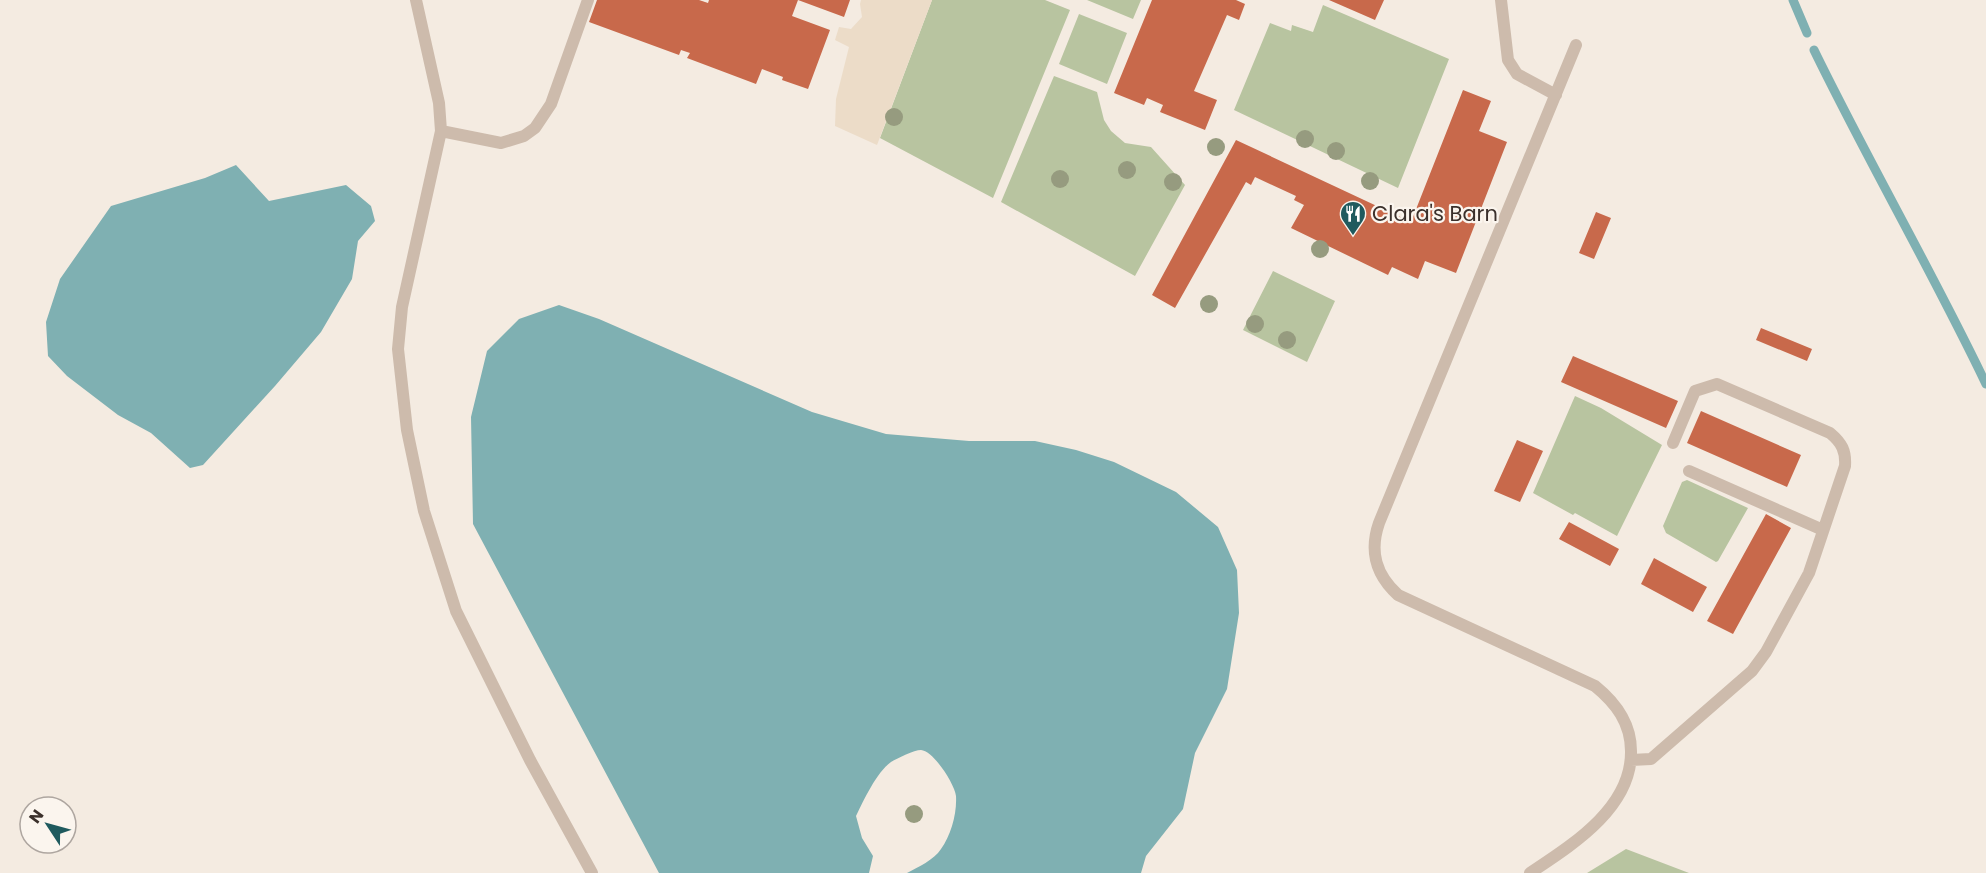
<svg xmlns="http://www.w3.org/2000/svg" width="1986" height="873" font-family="Poppins,sans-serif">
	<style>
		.green { fill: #b8c4a0 }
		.plaza { fill: #ecdcc8 }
		.water { fill: #7fb0b2 }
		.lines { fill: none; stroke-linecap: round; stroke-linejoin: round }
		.stream { stroke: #7fb0b2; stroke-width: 9 }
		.building { fill: #c8694b }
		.service { stroke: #cdbbac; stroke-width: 12 }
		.tree { fill: #969b7f }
		.labels { text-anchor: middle; stroke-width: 4.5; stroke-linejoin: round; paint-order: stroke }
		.poi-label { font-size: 21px; fill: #3b302b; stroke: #fbf5ee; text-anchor: start }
	</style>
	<rect width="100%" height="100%" fill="#f4ebe1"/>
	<!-- green -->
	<path class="green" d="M932 0H1045L1070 10 993 198 880 138Z
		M1087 0H1141L1133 19Z
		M1323 5 1449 59 1398 188 1234 110 1270 23 1291 31 1292 25 1313 32Z
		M1079 14 1127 33 1107 84 1059 64Z
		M1054 76 1097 92 1104 120 1111 131 1125 143 1151 147 1185 185 1135 276 1001 202Z
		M1273 271 1335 301 1307 362 1243 330Z
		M1575 396 1601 408 1662 445 1617 536 1575 513 1573 515 1533 493Z
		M1687 480 1748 508 1718 561 1716 562 1666 533 1663 526 1682 482Z
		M1626 849 1689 873H1587Z"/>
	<!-- plaza -->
	<path class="plaza" d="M861 0H932L877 145 835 126 836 99 849 47 835 40 839 27 851 29 862 17 860 4Z"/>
	<!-- water -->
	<path class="water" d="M236 165 269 201 346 185 371 206 375 221 358 241 352 279 321 332 275 386 203 465 190 468 151 433 118 415 67 376 48 356 46 322 60 279 111 206 205 178Z
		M559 305 599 319 812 412 886 434 969 441H1035L1076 450 1114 462 1176 492 1218 527 1237 570 1239 613 1227 689 1195 753 1183 809 1146 856 1141 873H907C918 867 934 860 941 849 951 835 957 814 956 796 955 785 934 751 921 750 914 750 898 758 891 762 876 773 864 800 856 816L862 838 873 856 869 873H659L473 524 471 417 487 351 519 319Z"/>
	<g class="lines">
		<!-- stream -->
		<path class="stream" d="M1793 0 1807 33
			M1814 50C1869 163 1932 271 1986 384"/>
	</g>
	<!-- building -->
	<path class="building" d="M597 0H699L708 3 709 0H850L844 17 798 0 792 16 830 30 808 89 782 80 783 77 762 69 756 84 687 58 690 53 681 50 679 55 589 22Z
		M1152 0H1236L1245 4 1239 20 1227 15 1194 91 1217 100 1205 130 1160 112 1163 105 1147 98 1144 105 1114 93Z
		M1329 0H1384L1375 20Z
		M1463 90 1491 101 1479 131 1507 142 1456 273 1425 261 1418 279 1392 267 1388 275 1291 228 1304 205 1294 200 1296 196 1255 177 1251 185 1246 182 1175 308 1152 295 1236 140 1411 222Z
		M1596 212 1611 218 1594 259 1579 253Z
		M1761 328 1812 349 1807 361 1756 340Z
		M1573 356 1678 401 1666 428 1561 382Z
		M1701 411 1801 455 1787 487 1687 443Z
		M1517 440 1543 451 1520 502 1494 491Z
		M1766 514 1791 528 1733 634 1707 621Z
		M1569 522 1619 549 1610 566 1559 539Z
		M1654 558 1707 587 1693 612 1641 584Z"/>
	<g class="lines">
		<!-- service -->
		<path class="service" d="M416 0 439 103 441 131 402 307 398 349 407 430 424 511 456 611 530 760 592 873
			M1501 0 1508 60 1517 74 1556 95
			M441 131 501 143 524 136 535 128 551 104 588 0
			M1689 471 1823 530
			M1631 760 1651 759 1752 671 1766 652 1809 573 1845 466C1846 451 1842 443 1830 433L1717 384 1695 391 1673 443
			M1530 873C1572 845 1632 808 1631 751 1631 723 1616 703 1595 686L1398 595C1376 575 1369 552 1379 523L1576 45"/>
	</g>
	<!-- trees -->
	<g class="tree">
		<circle cx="894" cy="117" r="9"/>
		<circle cx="1305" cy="139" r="9"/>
		<circle cx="1216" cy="147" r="9"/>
		<circle cx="1336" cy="151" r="9"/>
		<circle cx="1127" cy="170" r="9"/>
		<circle cx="1060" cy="179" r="9"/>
		<circle cx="1370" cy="181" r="9"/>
		<circle cx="1173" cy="182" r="9"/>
		<circle cx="1320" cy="249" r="9"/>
		<circle cx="1209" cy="304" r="9"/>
		<circle cx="1255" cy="324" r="9"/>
		<circle cx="1287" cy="340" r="9"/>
		<circle cx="914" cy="814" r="9"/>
	</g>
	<!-- icons -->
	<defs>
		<symbol id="restaurant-pin" viewBox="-11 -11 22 30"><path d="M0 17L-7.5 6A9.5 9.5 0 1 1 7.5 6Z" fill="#1f5a5e" stroke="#fbf5ee"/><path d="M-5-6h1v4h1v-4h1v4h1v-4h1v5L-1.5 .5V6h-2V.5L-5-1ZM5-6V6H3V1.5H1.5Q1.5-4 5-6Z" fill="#fff"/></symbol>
	</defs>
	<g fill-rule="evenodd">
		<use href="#restaurant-pin" x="1338" y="199" width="30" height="40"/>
	</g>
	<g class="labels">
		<!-- poi labels -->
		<g class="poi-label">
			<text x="1372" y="221">Clara's Barn</text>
		</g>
	</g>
	<!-- north arrow -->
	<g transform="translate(48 825) rotate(306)"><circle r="28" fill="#fbf5ee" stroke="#aea6a0" stroke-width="1.5"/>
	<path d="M0-4.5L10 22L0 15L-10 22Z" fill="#1f5a5e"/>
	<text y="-9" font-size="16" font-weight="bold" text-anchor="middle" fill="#3b302b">N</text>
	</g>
</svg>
